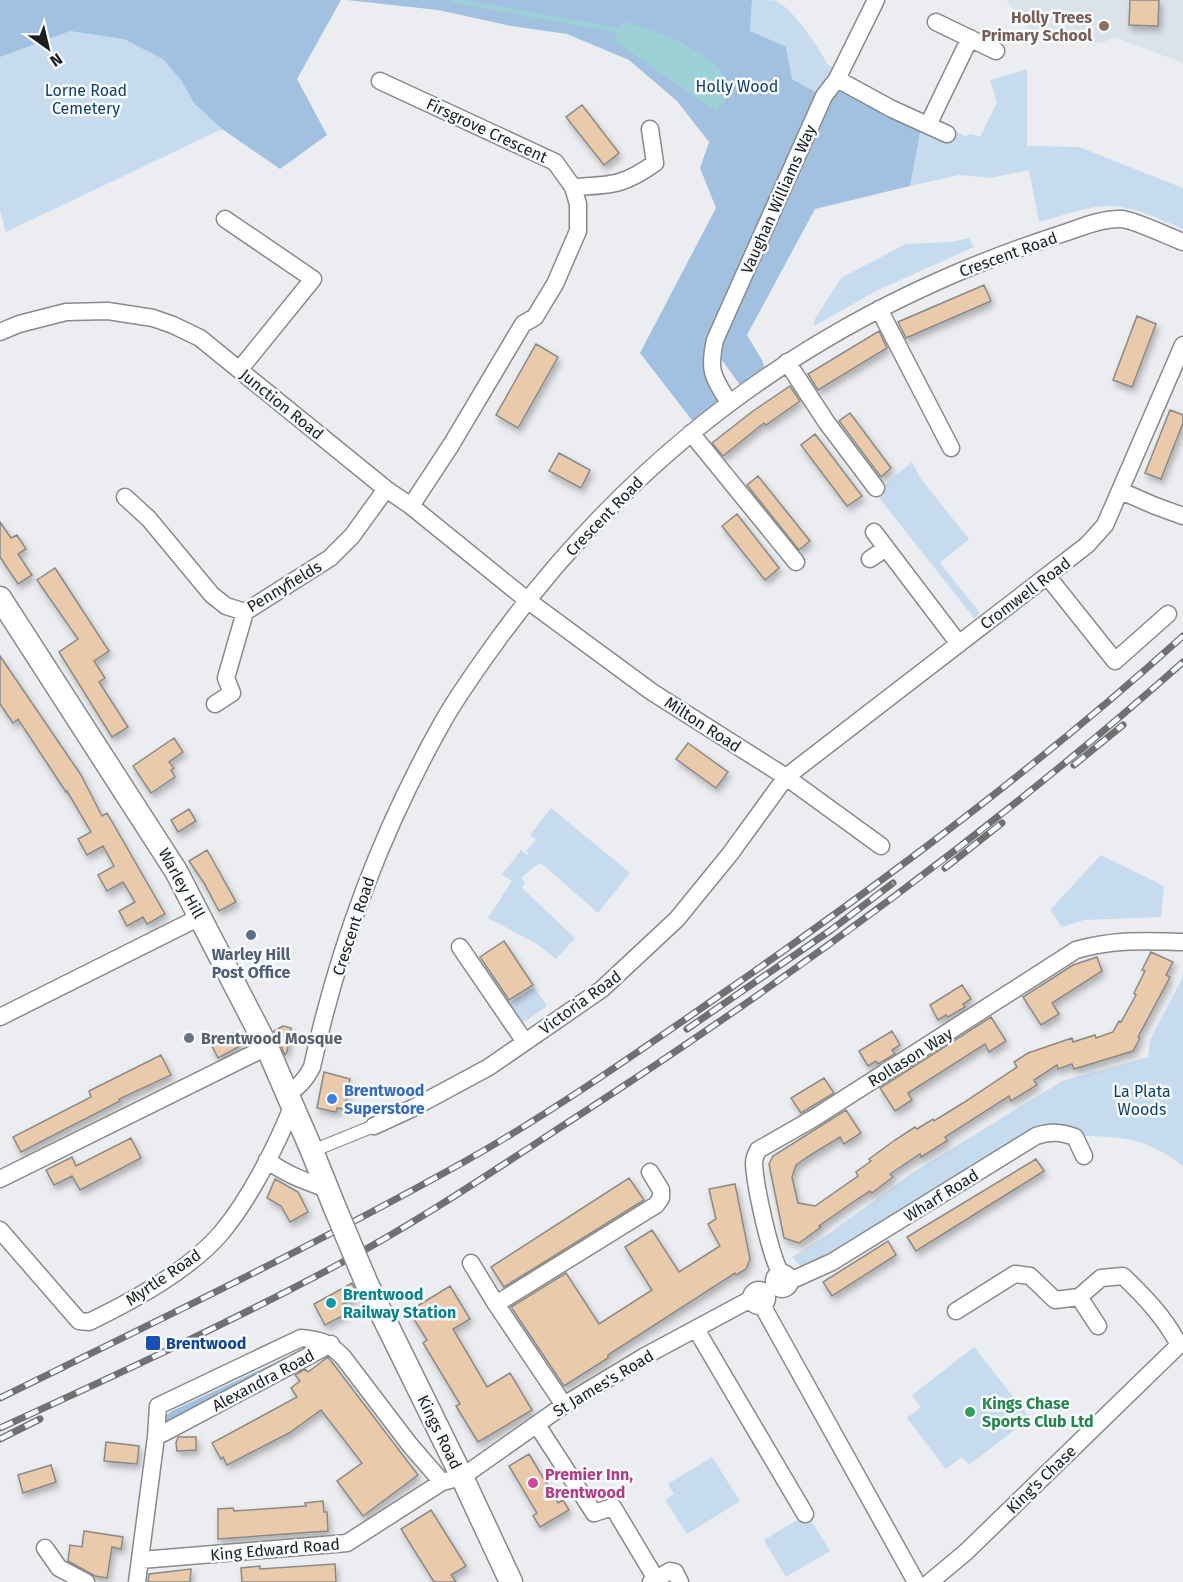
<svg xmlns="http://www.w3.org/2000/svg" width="1183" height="1582" font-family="'Fira Sans',sans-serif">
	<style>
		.built { fill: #dae2ea }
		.green { fill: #c7dbef }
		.forest { fill: #a2c1e0 }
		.water { fill: #9cd2d6 }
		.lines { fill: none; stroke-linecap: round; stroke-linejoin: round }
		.stream { stroke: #9cd2d6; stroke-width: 4.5 }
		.building { fill: #e9caaa; stroke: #8b8987; stroke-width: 1.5; filter: url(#shadow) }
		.pedestrian-casing { stroke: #888a8c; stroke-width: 14 }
		.minor-casing { stroke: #888a8c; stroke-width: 19 }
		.secondary-casing { stroke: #888a8c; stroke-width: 25 }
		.pedestrian { stroke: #fff; stroke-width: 12 }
		.minor { stroke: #fff; stroke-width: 16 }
		.secondary { stroke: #fff; stroke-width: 22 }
		.rail-casing { stroke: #6f7072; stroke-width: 7 }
		.rail { stroke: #f8fbfd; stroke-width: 4.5; stroke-dasharray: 14; stroke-linecap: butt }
		.secondary-bridge-casing { stroke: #888a8c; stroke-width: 25; stroke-linecap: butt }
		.secondary-bridge { stroke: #fff; stroke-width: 22 }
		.education-dot { fill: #8d6e63; stroke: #f8fbfd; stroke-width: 2 }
		.service-dot { fill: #5c6f8a; stroke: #f8fbfd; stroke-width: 2 }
		.worship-dot { fill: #6b7280; stroke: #f8fbfd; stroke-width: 2 }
		.shop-dot { fill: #3f7fe0; stroke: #f8fbfd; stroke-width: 2 }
		.culture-dot { fill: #0f9aa8; stroke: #f8fbfd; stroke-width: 2 }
		.transit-dot { fill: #1a4fb4; stroke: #f8fbfd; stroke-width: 2 }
		.leisure-dot { fill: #2e9e5b; stroke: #f8fbfd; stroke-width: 2 }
		.hotel-dot { fill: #d1479c; stroke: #f8fbfd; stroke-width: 2 }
		.labels { text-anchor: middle; stroke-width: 5; stroke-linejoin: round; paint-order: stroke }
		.education-label { font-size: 16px; font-weight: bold; fill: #785e54; stroke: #f8fbfd; text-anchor: end }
		.park-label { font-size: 16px; fill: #114068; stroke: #f8fbfd }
		.street-label { font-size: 16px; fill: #1d1e1e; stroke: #f8fbfd }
		.service-label { font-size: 16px; font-weight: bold; fill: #4e5e75; stroke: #f8fbfd }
		.worship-label { font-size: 16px; font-weight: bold; fill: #5b616d; stroke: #f8fbfd; text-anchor: start }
		.shop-label { font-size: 16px; font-weight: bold; fill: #366cbe; stroke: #f8fbfd; text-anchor: start }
		.culture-label { font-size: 16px; font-weight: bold; fill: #0d838f; stroke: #f8fbfd; text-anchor: start }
		.transit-label { font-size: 16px; font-weight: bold; fill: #164399; stroke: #f8fbfd; text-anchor: start }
		.leisure-label { font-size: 16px; font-weight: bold; fill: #27864d; stroke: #f8fbfd; text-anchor: start }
		.hotel-label { font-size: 16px; font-weight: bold; fill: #b23c85; stroke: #f8fbfd; text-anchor: start }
	</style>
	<defs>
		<filter id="shadow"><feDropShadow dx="2.5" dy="4.5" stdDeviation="3" flood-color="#0004"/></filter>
	</defs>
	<rect width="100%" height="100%" fill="#ebedf0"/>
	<!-- built -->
	<path class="built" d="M1006 0H1183V63L1114 37 1100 44 1070 36 1034 37Z"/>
	<!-- green -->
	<path class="green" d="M752 0C759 0 769 0 776 1 792 8 820 48 827 64L841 71 824 96 792 79 750 31Z
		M128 3 181 62 222 129 6 232 0 211V30Z
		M1027 69V146L1079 147 1183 188V229C1161 220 1136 207 1112 206 1088 205 1062 216 1039 222L1029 170 991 178 959 175 910 186 923 118 965 136 971 134 980 137 997 102 990 80Z
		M969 238 974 247 878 290 814 326 815 319 841 278 906 244 951 242Z
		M912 462 921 479 969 539 940 563 980 613 974 618 877 495 882 487Z
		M551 808 630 873 598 913 541 863 535 866 521 878 525 883 522 888 575 938 556 959 537 944 488 918 512 881 502 875 521 850 527 855 529 853 526 851 536 840 530 835Z
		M1101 855 1164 886 1161 917 1084 920 1062 927 1050 910Z
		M1183 970V1167C1167 1152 1141 1140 1119 1138 1099 1135 1079 1138 1059 1132L807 1273 792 1257 830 1233 912 1173 1062 1081 1148 1057 1150 1040 1182 979Z
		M534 987 547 1006 520 1025 506 1005Z
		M974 1347 1030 1418 969 1465 962 1457 946 1469 907 1418 921 1407 912 1395Z
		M712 1457 740 1501 687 1534 665 1500 674 1494 668 1484Z
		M807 1514 830 1551 786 1577 764 1540Z"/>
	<!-- forest -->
	<path class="forest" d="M0 0H341L297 79 327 135 280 169 222 129 194 103 181 80 163 59 124 39 70 31 0 57Z
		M347 0H752L750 31 786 47 792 79 823 96 837 79 923 118 910 186 815 209 747 335 762 360 768 376 745 392 714 349 729 403 698 428 640 353 716 208 700 168 709 142 677 101 629 60 567 34 511 26 438 10Z
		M310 1346 314 1347 163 1427 165 1416 172 1411Z"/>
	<!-- water -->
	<path class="water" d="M625 22C656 32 689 42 714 64 720 70 726 79 731 86L726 100 716 111 616 42 617 30Z"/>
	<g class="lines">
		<!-- stream -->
		<path class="stream" d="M452 0 617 30"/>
	</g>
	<!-- building -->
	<path class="building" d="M1130 0H1159L1158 26 1129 25Z
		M582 105 619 153 604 165 566 117Z
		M984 285 991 301 906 338 898 322Z
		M1137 316 1156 324 1132 387 1113 380Z
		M879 331 887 348 818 390 808 374Z
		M536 344 558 357 518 428 496 415Z
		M790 386 800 401 766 425 764 423 723 456 712 443 753 411Z
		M1170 410 1183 415V423L1161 479 1145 473Z
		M850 413 891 468 881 477 839 421Z
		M815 434 862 496 847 506 801 445Z
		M559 453 590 470 581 488 549 471Z
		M758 476 810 541 799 550 747 485Z
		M737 514 779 568 765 580 722 526Z
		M0 522 11 538 17 535 26 549 18 554 32 575 18 584 0 557Z
		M55 568 109 651 94 661 105 678 99 682 128 727 112 737 59 652 78 639 37 580Z
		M0 656 81 775 102 816 107 813 165 914 147 924 143 917 127 926 119 911 135 902 123 882 107 891 98 875 114 866 103 846 87 855 78 839 91 832 67 791 66 792 18 719 13 723 0 704Z
		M174 738 183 752 169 762 174 768 171 770 175 777 151 793 133 766Z
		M688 743 728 772 716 788 676 759Z
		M189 809 196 821 178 832 171 820Z
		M207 850 236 902 219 911 204 883 189 861Z
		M504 941 533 985 509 1000 480 957Z
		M1151 952 1173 962 1166 975 1170 977 1138 1037 1140 1038 1133 1051 1074 1069 1072 1064 1058 1069 1057 1065 1034 1080 1037 1085 1011 1101 1009 1096 945 1137 947 1141 921 1157 920 1154 890 1174 893 1177 872 1193 870 1191 856 1200 819 1226 821 1227 799 1243 784 1238 769 1164 773 1156 846 1110 861 1133 844 1144 840 1137 809 1156 796 1165 792 1177 798 1203 815 1206 858 1176 856 1172 871 1161 869 1159 895 1140 915 1127 917 1129 933 1119 934 1121 963 1103 1017 1067 1014 1062 1028 1053 1072 1038 1073 1042 1095 1035 1096 1038 1113 1032 1119 1021 1121 1022 1136 995 1134 993 1145 971 1142 970Z
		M1097 957 1102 971 1052 1003 1059 1014 1041 1025 1023 997 1073 965Z
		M962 985 971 999 963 1004 965 1007 948 1017 946 1015 938 1020 930 1005Z
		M991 1017 1006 1041 989 1052 985 1044 908 1093 912 1100 895 1111 880 1088Z
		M283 1026 291 1028 287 1052 285 1055 274 1031Z
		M892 1031 900 1045 892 1050 895 1054 878 1064 876 1061 868 1066 859 1051Z
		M235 1032 242 1045 218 1058 211 1044Z
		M161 1055 171 1075 119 1099 120 1101 21 1152 13 1137 91 1097 89 1091Z
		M324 1072 350 1079 344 1109 337 1108 336 1112 317 1108Z
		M824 1078 834 1093 801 1113 791 1098Z
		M131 1138 141 1158 80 1190 72 1176 54 1185 46 1170 72 1157 76 1166Z
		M1036 1159 1044 1171 916 1251 907 1237Z
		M629 1178 644 1200 504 1287 491 1267Z
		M275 1179 298 1192 308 1212 290 1222 281 1206 267 1198Z
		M735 1184 750 1259 746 1269 736 1275 735 1273 608 1355V1358L564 1386 511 1307 566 1273 599 1324 652 1290 625 1247 652 1230 679 1272 720 1246 708 1224 716 1219 709 1189Z
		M888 1241 896 1255 832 1296 823 1282Z
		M352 1283 358 1296 343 1304 348 1313 325 1325 314 1304Z
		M450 1286 470 1319 453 1329 487 1387 510 1373 532 1410 478 1442 456 1406 460 1404 423 1343 427 1340 409 1311Z
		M328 1357 418 1475 363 1516 337 1481 362 1463 321 1410 289 1433 227 1465 223 1457 221 1459 212 1443 297 1397 291 1388 300 1381 295 1375 305 1369 308 1372Z
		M178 1437H196V1450L177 1451 176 1443Z
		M106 1442 139 1446 137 1464 104 1461Z
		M529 1454 558 1503 563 1500 569 1510 540 1527 533 1516 537 1513 509 1466Z
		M51 1465 56 1482 23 1493 18 1475Z
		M323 1501 324 1512H327L328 1531 218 1539V1509L233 1508 234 1511 306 1506 305 1503Z
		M431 1510 466 1566 451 1575 456 1582H434L401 1529Z
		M84 1531 123 1537 121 1549 112 1547 107 1578 95 1576 68 1561 70 1545 82 1547Z
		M335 1564 336 1582H242L241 1568 260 1566V1569Z
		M191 1569 190 1582H148L149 1574Z"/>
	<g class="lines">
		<defs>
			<path id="pedestrian" d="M312 1151 374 1126"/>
			<path id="minor" d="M936 22 996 51
				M837 79 892 109 947 134
				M380 81 555 162 573 187 578 204V231L555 284 535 317 523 324 451 445 411 506
				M928 125 970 38
				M573 187C611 185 623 186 655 163L650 129
				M225 219 313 279 240 369
				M879 309 951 448
				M0 332 19 324 66 312 108 311 153 318 173 325 200 338 386 489 411 506 527 600 652 692 786 777 881 846
				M787 362 827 423 876 488
				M729 403C713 376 708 372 715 340L824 96 837 79 876 0
				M691 433 796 562
				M1121 491 1153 505 1183 516
				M125 497 149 519 212 595 226 606 245 612 330 558 352 536 386 489
				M874 532 959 644
				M870 559 886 548
				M1048 577 1115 661 1168 614
				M215 704 232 693 226 678 245 612
				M460 947 525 1042
				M0 1017 200 917
				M286 1094C299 1088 306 1079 312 1067 338 948 381 832 441 725 458 694 479 666 499 638 613 482 760 361 936 282 978 263 1021 247 1064 233 1082 227 1103 218 1122 219 1134 220 1170 237 1183 242
				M374 1126 413 1108 489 1067 602 989 677 919 730 854 786 777 1087 545 1105 525 1183 345
				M267 1160C285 1174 305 1181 327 1189
				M0 1179 267 1047
				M0 1230 79 1321 89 1322C134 1300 190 1270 222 1232 250 1198 276 1147 292 1107
				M471 1263 496 1304 564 1405
				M774 1281a8 8 0 1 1 16 0a8 8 0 1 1-16 0Z
				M781 1274C770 1255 755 1186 754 1163 754 1158 756 1154 758 1150L814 1118 1076 950C1114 939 1144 941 1183 942
				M790 1281 832 1262 1036 1136C1050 1131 1060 1132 1075 1137L1084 1156
				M751 1298a8 8 0 1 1 16 0a8 8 0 1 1-16 0Z
				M1079 1297 1098 1326
				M496 1304 656 1205 661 1198V1190L650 1172
				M762 1305 916 1582
				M696 1329 805 1514
				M537 1425 594 1513 613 1507 656 1579
				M156 1437 331 1344
				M45 1548 59 1568 86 1582
				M141 1560 347 1543 442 1482 462 1477 564 1405 645 1356 751 1299
				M137 1582 156 1437 158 1406 301 1338C322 1340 328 1342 343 1357L410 1445 442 1482
				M651 1582 670 1571 675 1572 680 1582
				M930 1582 966 1552 1179 1345C1165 1318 1145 1297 1123 1276L1101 1278 1079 1297 1055 1300 1030 1276 1015 1274 956 1311"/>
			<path id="secondary" d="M0 598 176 871 267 1047 312 1151 335 1208
				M367 1284 462 1477 511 1582"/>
		</defs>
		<!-- pedestrian casing -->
		<use href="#pedestrian" class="pedestrian-casing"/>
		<!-- minor casing -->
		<use href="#minor" class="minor-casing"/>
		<!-- secondary casing -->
		<use href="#secondary" class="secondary-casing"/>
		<!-- pedestrian -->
		<use href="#pedestrian" class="pedestrian"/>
		<!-- minor -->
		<use href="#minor" class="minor"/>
		<!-- secondary -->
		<use href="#secondary" class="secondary"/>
		<defs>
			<path id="rail" d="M1074 765 1123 725
				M945 868 1002 823
				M687 1029 831 930 893 883
				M0 1398C155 1322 311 1247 462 1163 555 1111 642 1049 729 989 887 879 1040 765 1183 636
				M0 1428C114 1376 229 1323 339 1264 425 1218 505 1163 587 1110 795 975 997 827 1183 662
				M0 1439 40 1419"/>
		</defs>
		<!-- rail casing -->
		<use href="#rail" class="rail-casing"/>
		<!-- rail -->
		<use href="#rail" class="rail"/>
		<defs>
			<path id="secondary-bridge" d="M335 1208 367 1284"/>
		</defs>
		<!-- secondary-bridge casing -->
		<use href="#secondary-bridge" class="secondary-bridge-casing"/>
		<!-- secondary-bridge -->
		<use href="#secondary-bridge" class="secondary-bridge"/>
	</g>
	<!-- markers -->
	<circle class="education-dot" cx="1104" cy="26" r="6"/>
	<circle class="service-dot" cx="251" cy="935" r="6"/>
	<circle class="worship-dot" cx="189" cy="1038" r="6"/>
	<circle class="shop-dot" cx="332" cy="1099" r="6"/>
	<circle class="culture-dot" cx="331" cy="1303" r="6"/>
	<rect class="transit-dot" x="145" y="1335" width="16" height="16" rx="3"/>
	<circle class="leisure-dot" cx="970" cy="1412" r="6"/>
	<circle class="hotel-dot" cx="533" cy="1483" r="6"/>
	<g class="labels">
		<!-- education labels -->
		<g class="education-label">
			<text x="1092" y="23">Holly Trees<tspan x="1092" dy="18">Primary School</tspan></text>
		</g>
		<!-- park labels -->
		<g class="park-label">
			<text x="737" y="92">Holly Wood</text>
			<text x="86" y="96">Lorne Road<tspan x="86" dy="18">Cemetery</tspan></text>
			<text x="1142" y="1097">La Plata<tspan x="1142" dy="18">Woods</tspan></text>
		</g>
		<!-- street labels -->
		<g class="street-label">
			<text transform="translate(487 130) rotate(25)" y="6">Firsgrove Crescent</text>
			<text transform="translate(778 199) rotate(-66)" y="6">Vaughan Williams Way</text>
			<text transform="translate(1008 254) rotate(-20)" y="6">Crescent Road</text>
			<text transform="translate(282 404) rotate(39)" y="6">Junction Road</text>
			<text transform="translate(604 516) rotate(-46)" y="6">Crescent Road</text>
			<text transform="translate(284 586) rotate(-31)" y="6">Pennyfields</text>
			<text transform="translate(1025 593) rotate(-37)" y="6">Cromwell Road</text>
			<text transform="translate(703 724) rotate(33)" y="6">Milton Road</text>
			<text transform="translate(182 883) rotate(61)" y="6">Warley Hill</text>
			<text transform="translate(353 926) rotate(-72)" y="6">Crescent Road</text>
			<text transform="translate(580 1002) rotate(-36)" y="6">Victoria Road</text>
			<text transform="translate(910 1057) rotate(-32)" y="6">Rollason Way</text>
			<text transform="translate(941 1195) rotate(-32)" y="6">Wharf Road</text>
			<text transform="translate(163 1277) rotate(-34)" y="6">Myrtle Road</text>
			<text transform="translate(263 1380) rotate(-28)" y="6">Alexandra Road</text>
			<text transform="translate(603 1383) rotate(-31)" y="6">St James's Road</text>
			<text transform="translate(440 1432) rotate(64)" y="6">Kings Road</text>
			<text transform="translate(1041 1479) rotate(-44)" y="6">King's Chase</text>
			<text transform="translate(275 1549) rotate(-5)" y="6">King Edward Road</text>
		</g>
		<!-- service labels -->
		<g class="service-label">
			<text x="251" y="960">Warley Hill<tspan x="251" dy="18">Post Office</tspan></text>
		</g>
		<!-- worship labels -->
		<g class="worship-label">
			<text x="201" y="1044">Brentwood Mosque</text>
		</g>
		<!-- shop labels -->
		<g class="shop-label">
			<text x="344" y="1096">Brentwood<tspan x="344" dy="18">Superstore</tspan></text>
		</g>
		<!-- culture labels -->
		<g class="culture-label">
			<text x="343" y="1300">Brentwood<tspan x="343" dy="18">Railway Station</tspan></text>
		</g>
		<!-- transit labels -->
		<g class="transit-label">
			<text x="166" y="1349">Brentwood</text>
		</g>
		<!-- leisure labels -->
		<g class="leisure-label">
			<text x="982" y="1409">Kings Chase<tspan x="982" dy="18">Sports Club Ltd</tspan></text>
		</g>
		<!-- hotel labels -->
		<g class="hotel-label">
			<text x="545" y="1480">Premier Inn,<tspan x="545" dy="18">Brentwood</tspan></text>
		</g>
	</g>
	<!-- north arrow -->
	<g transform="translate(48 48) rotate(146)" stroke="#f8fbfd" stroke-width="4.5" paint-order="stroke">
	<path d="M0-4.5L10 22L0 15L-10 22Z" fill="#1d1e1e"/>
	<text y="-9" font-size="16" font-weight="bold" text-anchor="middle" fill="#1d1e1e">N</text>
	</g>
</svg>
